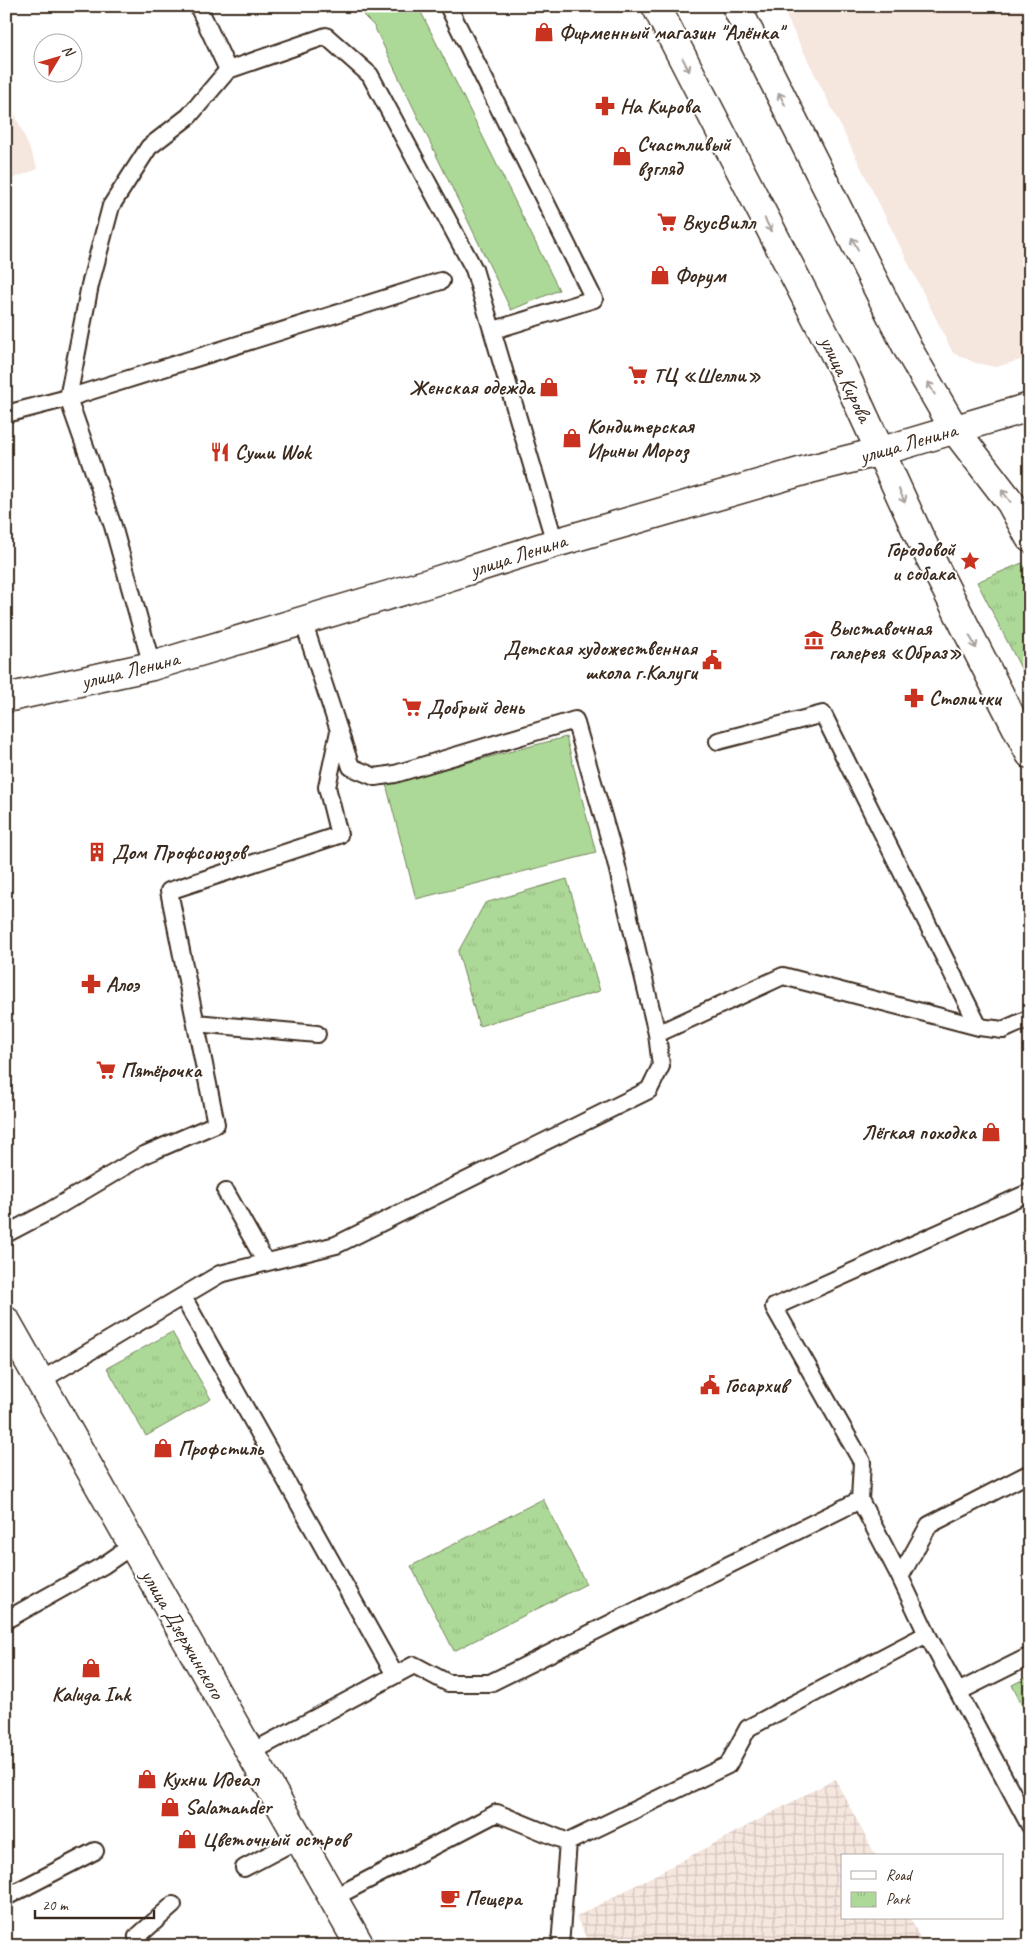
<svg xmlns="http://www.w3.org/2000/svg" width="1036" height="1952" font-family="Caveat,sans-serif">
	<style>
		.built { fill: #f5e6de }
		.industrial { fill: url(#industrial-grid) }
		.grass { fill: #add998; stroke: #74825b }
		.park { fill: url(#park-tufts); stroke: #74825b }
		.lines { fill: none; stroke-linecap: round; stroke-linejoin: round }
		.lane-casing { stroke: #3b2a1e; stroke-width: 20 }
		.street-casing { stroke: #3b2a1e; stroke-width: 31 }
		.secondary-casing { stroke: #3b2a1e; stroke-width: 31 }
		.primary-casing { stroke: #3b2a1e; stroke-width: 31 }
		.lane { stroke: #fff; stroke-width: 16 }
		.street { stroke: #fff; stroke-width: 28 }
		.secondary { stroke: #fff; stroke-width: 28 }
		.primary { stroke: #fff; stroke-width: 28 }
		.oneway { stroke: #a79f9a }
		.labels { text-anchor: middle; stroke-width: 4; stroke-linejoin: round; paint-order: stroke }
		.poi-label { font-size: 21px; font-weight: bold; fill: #3b2a1e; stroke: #fff; text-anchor: start }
		.street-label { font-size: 21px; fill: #3b2a1e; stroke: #fff }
	</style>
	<defs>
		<pattern id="industrial-grid" width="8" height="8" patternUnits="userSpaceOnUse" patternTransform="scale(1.25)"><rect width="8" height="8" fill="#f5e6de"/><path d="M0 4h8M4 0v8" fill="none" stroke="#d3c5be"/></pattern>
		<pattern id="park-tufts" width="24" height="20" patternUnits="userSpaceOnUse" patternTransform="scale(1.25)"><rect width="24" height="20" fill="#add998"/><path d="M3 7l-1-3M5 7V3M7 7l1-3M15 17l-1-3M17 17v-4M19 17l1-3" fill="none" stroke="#96ba83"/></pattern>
	</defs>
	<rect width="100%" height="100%" fill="#fff"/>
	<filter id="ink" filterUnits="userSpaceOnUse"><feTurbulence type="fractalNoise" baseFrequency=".02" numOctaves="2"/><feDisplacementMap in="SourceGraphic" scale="10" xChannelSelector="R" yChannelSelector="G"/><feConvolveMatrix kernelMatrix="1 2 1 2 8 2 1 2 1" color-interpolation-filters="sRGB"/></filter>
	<g filter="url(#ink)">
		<!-- built -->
		<path class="built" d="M781 6H1030V357L996 367 976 363 953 353Z
			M6 93 38 169 6 181Z"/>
		<!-- industrial -->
		<path class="industrial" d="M835 1779 876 1856H842V1918H910L924 1946H591L576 1917Z"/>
		<!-- grass -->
		<path class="grass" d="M354 6H418L559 290 511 310 374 26Z
			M566 737 596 853 416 899 386 784Z"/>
		<!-- park -->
		<path class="park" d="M1022 563 1030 577V686L977 582Z
			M567 879 600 991 479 1026 458 952 485 903Z
			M172 1332 211 1399 146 1436 107 1368Z
			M543 1499 586 1584 454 1651 411 1566Z
			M1030 1676V1722L1012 1685Z"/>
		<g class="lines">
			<defs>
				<path id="lane" d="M448 6 594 299 494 330
					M228 70 326 36 370 75 474 269 555 543
					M6 414 68 398 441 281
					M303 621 351 767 375 777 395 774 575 720 615 858 657 1034 783 976 979 1027 1003 1030 1030 1018
					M152 666 113 526 68 398 90 285 111 206 149 147 189 116 228 70 198 6
					M718 741 823 714 979 1027
					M196 1023 317 1034
					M226 1192 265 1261
					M6 1234 48 1212 144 1155 216 1124 169 891 339 835 327 787 339 731
					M183 1297 395 1675
					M40 1381 220 1274 336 1245 649 1090 661 1066 657 1034
					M860 1500 900 1577
					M6 1620 104 1565 133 1545
					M927 1634 1030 1826
					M958 1692 1030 1656
					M250 1753 414 1665 448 1683H490L860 1500 862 1462 774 1307 1030 1192
					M244 1868 299 1839
					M6 1897 95 1851
					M333 1898 497 1813 568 1842 728 1765 748 1728 927 1634 900 1577 929 1525 1030 1473
					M141 1946 137 1937 173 1905
					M560 1946 568 1842"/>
				<path id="street" d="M6 1321 360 1946"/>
				<path id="secondary" d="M6 698 152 666 429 583 555 543 810 469 882 451 1030 407"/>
				<path id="primary" d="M656 6 843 370 919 536 1030 754
					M736 6 908 349 955 430 1011 503 1030 538"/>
			</defs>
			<!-- lane casing -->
			<use href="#lane" class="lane-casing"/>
			<!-- street casing -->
			<use href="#street" class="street-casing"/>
			<!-- secondary casing -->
			<use href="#secondary" class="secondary-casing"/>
			<!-- primary casing -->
			<use href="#primary" class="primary-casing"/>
			<!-- lane -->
			<use href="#lane" class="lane"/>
			<!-- street -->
			<use href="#street" class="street"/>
			<!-- secondary -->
			<use href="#secondary" class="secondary"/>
			<!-- primary -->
			<use href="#primary" class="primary"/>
		</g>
		<!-- one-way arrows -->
		<defs><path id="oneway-shaft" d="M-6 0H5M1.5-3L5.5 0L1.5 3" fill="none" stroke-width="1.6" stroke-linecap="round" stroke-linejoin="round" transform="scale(1.25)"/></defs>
		<g class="oneway">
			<use href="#oneway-shaft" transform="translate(686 65) rotate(63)"/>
			<use href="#oneway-shaft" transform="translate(782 99) rotate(-117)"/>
			<use href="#oneway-shaft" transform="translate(768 225) rotate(63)"/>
			<use href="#oneway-shaft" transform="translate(855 244) rotate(-117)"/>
			<use href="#oneway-shaft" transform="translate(931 388) rotate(-120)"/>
			<use href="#oneway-shaft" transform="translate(902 496) rotate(66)"/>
			<use href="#oneway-shaft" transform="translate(1006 496) rotate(-127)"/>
			<use href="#oneway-shaft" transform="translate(973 642) rotate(63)"/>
		</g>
	</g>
	<!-- icons -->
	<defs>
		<symbol id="shop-bare" viewBox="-9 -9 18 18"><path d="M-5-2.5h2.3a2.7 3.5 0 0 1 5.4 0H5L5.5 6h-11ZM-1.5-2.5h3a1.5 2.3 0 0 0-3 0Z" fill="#c8321e" stroke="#fff" stroke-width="2.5" paint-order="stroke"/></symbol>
		<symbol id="pharmacy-bare" viewBox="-9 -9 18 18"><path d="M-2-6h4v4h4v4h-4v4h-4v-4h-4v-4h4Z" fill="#c8321e" stroke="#fff" stroke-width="2.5" paint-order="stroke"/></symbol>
		<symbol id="supermarket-bare" viewBox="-9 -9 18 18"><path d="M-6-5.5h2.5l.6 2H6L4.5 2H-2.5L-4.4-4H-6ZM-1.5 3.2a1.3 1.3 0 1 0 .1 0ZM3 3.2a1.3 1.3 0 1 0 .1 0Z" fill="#c8321e" stroke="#fff" stroke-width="2.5" paint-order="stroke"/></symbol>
		<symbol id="restaurant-bare" viewBox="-9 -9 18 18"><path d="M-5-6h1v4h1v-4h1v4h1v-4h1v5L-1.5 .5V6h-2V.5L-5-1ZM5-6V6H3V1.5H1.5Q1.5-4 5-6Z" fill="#c8321e" stroke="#fff" stroke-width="2.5" paint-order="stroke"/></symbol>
		<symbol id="sight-bare" viewBox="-9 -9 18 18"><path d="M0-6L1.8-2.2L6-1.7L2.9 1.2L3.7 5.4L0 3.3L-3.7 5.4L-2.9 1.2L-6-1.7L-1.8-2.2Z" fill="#c8321e" stroke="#fff" stroke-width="2.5" paint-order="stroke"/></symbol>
		<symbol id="museum-bare" viewBox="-9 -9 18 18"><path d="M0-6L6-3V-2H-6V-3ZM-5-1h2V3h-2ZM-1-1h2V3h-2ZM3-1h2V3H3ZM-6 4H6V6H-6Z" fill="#c8321e" stroke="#fff" stroke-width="2.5" paint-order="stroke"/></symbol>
		<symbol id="civic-bare" viewBox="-9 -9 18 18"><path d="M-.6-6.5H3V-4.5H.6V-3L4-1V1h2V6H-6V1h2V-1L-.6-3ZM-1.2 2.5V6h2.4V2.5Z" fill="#c8321e" stroke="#fff" stroke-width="2.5" paint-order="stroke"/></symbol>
		<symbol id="building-bare" viewBox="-9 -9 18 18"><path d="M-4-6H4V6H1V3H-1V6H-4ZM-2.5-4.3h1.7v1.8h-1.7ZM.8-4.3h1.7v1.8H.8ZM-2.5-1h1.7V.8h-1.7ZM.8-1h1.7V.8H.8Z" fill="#c8321e" stroke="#fff" stroke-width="2.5" paint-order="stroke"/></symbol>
		<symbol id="cafe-bare" viewBox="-9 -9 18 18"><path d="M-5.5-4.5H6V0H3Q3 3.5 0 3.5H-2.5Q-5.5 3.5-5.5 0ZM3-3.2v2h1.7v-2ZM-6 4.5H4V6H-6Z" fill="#c8321e" stroke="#fff" stroke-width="2.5" paint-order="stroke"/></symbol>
	</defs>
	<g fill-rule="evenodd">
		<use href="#shop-bare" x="530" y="18" width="28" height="28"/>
		<use href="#pharmacy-bare" x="591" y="92" width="28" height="28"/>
		<use href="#shop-bare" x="608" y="142" width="28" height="28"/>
		<use href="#supermarket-bare" x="653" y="208" width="28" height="28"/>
		<use href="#shop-bare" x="646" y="261" width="28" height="28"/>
		<use href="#supermarket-bare" x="624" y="361" width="28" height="28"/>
		<use href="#shop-bare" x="535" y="373" width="28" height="28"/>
		<use href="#shop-bare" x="558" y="424" width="28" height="28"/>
		<use href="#restaurant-bare" x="206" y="438" width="28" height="28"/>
		<use href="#sight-bare" x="956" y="547" width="28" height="28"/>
		<use href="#museum-bare" x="800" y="626" width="28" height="28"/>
		<use href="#civic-bare" x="698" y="646" width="28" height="28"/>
		<use href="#pharmacy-bare" x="900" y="684" width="28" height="28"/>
		<use href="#supermarket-bare" x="398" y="693" width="28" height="28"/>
		<use href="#building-bare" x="83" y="838" width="28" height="28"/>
		<use href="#pharmacy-bare" x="77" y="970" width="28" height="28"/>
		<use href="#supermarket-bare" x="92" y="1056" width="28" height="28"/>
		<use href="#shop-bare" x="977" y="1118" width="28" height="28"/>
		<use href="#civic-bare" x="696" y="1371" width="28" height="28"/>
		<use href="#shop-bare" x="149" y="1434" width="28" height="28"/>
		<use href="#shop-bare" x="77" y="1654" width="28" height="28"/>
		<use href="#shop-bare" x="133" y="1765" width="28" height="28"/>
		<use href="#shop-bare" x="156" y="1793" width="28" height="28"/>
		<use href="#shop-bare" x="173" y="1825" width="28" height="28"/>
		<use href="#cafe-bare" x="436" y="1884" width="28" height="28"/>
	</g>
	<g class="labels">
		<!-- poi labels -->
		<g class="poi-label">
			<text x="559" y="39">Фирменный магазин "Алёнка"</text>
			<text x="620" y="113">На Кирова</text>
			<text x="637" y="151">Счастливый<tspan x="637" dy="24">взгляд</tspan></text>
			<text x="682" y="229">ВкусВилл</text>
			<text x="675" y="282">Форум</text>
			<text x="653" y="382">ТЦ «Шелли»</text>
			<text x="534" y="394" text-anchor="end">Женская одежда</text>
			<text x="587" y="433">Кондитерская<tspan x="587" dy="24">Ирины Мороз</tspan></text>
			<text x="235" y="459">Суши Wok</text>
			<text x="955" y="556" text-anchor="end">Городовой<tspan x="955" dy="24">и собака</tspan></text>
			<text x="829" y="635">Выставочная<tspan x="829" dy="24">галерея «Образ»</tspan></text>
			<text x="697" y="655" text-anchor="end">Детская художественная<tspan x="697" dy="24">школа г.Калуги</tspan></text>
			<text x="929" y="705">Столички</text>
			<text x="427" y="714">Добрый день</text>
			<text x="112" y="859">Дом Профсоюзов</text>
			<text x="106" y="991">Алоэ</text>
			<text x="121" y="1077">Пятёрочка</text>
			<text x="976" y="1139" text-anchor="end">Лёгкая походка</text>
			<text x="725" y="1392">Госархив</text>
			<text x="178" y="1455">Профстиль</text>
			<text x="91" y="1701" text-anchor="middle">Kaluga Ink</text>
			<text x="162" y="1786">Кухни Идеал</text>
			<text x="185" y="1814">Salamander</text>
			<text x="202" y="1846">Цветочный остров</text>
			<text x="465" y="1905">Пещера</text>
		</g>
		<!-- street labels -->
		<g class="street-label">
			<text transform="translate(846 379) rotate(64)" y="7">улица Кирова</text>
			<text transform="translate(908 443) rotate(-16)" y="7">улица Ленина</text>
			<text transform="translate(518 555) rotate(-18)" y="7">улица Ленина</text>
			<text transform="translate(130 670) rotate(-14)" y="7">улица Ленина</text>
			<text transform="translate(183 1634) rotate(60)" y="7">улица Дзержинского</text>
		</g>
	</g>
	<!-- margin -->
	<rect width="1036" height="1952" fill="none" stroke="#fff" stroke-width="25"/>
	<rect x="12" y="12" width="1011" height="1927" fill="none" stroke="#3b2a1e" stroke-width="2" filter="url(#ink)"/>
	<!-- legend -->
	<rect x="841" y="1854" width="162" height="65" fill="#ffffff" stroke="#b1aaa5"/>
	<rect x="851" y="1871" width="25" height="8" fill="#ffffff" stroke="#b1aaa5"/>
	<text x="886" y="1880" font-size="15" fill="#3b2a1e">Road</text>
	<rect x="851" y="1892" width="25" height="15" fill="url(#park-tufts)" stroke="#b1aaa5"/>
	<text x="886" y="1904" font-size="15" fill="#3b2a1e">Park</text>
	<!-- north arrow -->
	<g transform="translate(58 58) rotate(52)"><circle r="24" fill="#ffffff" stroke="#b1aaa5"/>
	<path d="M0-4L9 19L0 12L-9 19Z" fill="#c8321e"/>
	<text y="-8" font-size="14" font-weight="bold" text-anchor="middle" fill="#3b2a1e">N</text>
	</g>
	<!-- scale -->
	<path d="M35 1910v8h119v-8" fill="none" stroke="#3b2a1e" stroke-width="2.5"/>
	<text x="42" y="1910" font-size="15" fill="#3b2a1e" stroke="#ffffff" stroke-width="4" paint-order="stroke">20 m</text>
</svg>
